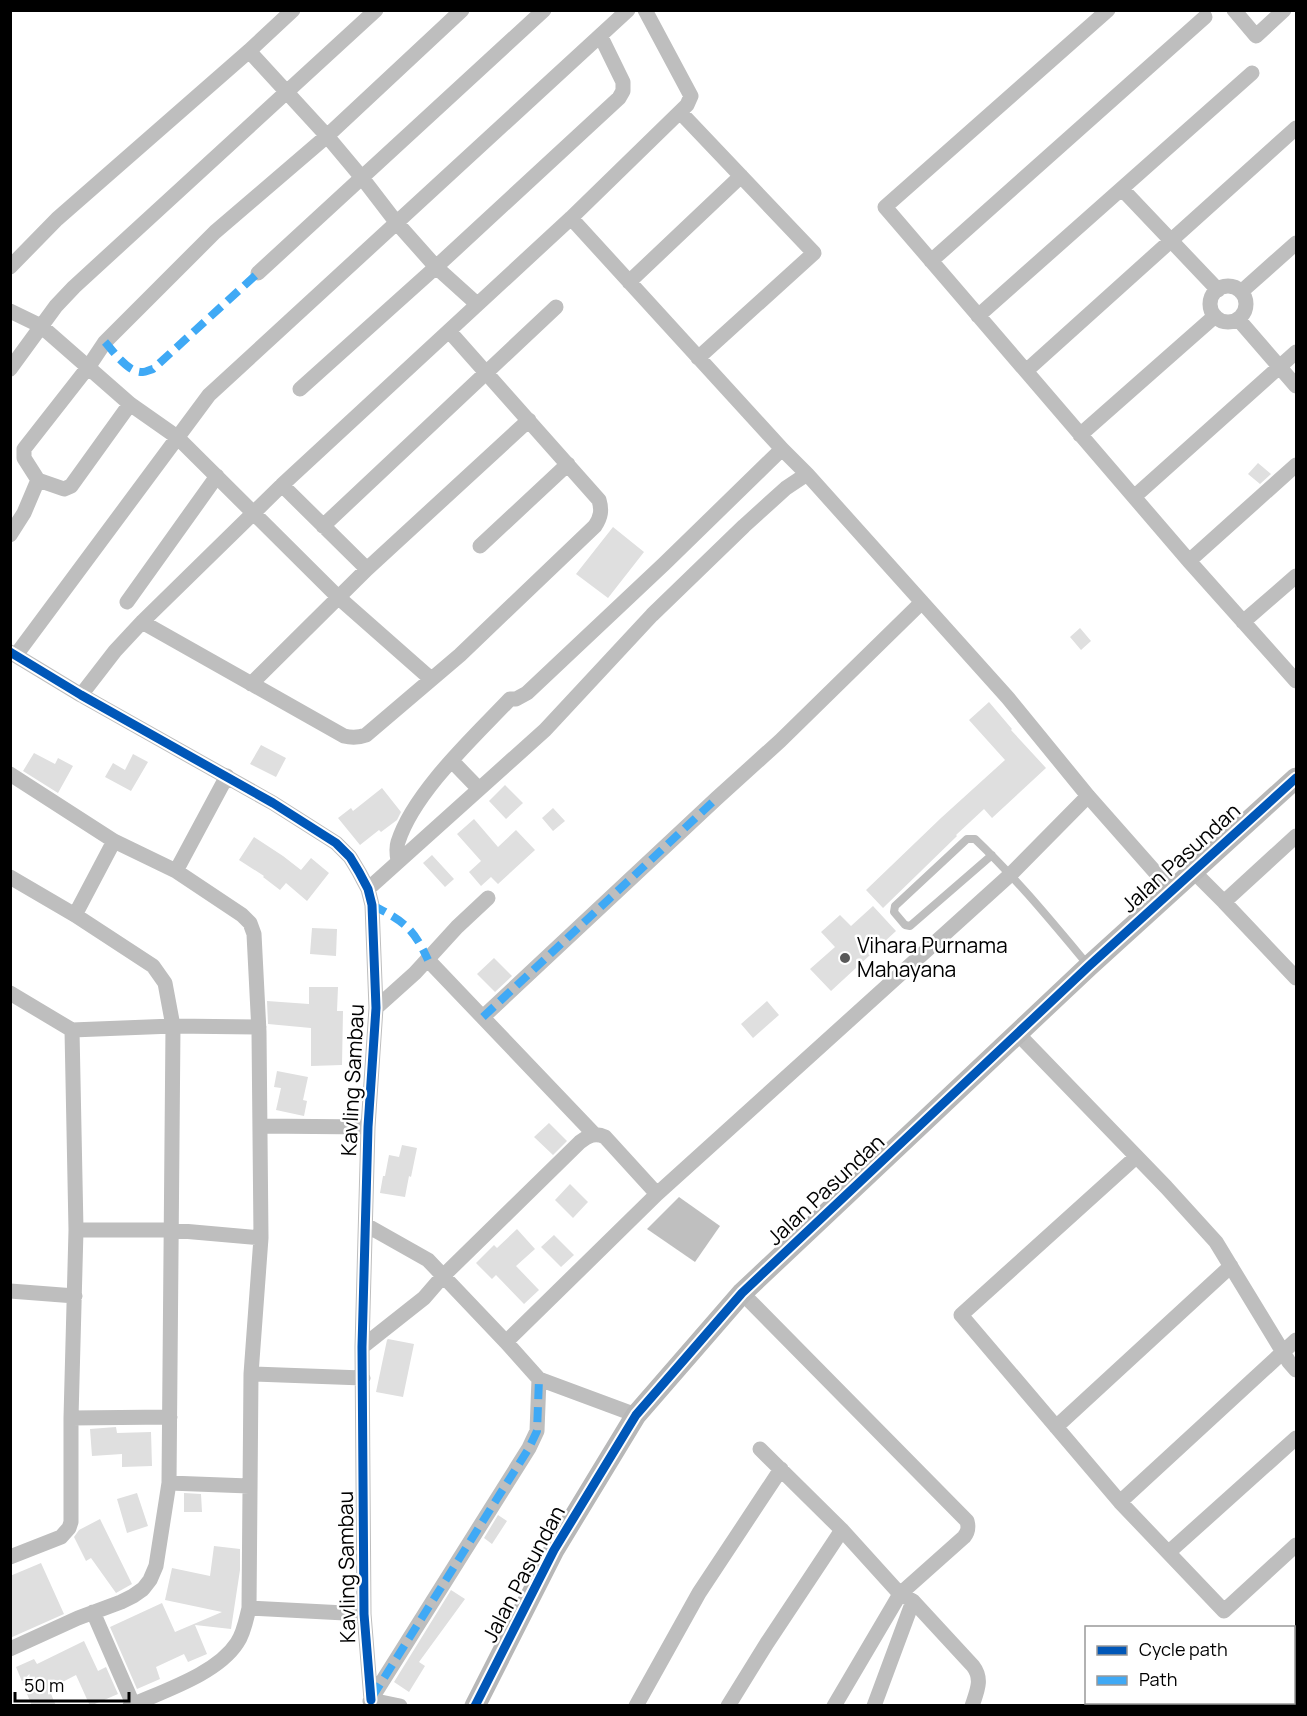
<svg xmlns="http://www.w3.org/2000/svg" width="1307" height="1716" font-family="Manrope,sans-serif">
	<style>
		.water { fill: #bfbfbf }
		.building { fill: #dfdfdf }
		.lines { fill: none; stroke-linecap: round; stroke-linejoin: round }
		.lane { stroke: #bebebe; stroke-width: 8 }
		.street { stroke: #bebebe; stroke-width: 15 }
		.secondary { stroke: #b8b8b8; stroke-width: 21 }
		.quiet { stroke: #3fa9f5; stroke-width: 8; stroke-dasharray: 15 8; stroke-linecap: butt }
		.cycleway-casing { stroke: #fff; stroke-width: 13 }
		.cycleway { stroke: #0057b8; stroke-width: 9 }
		.poi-dot { fill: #595959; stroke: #fff; stroke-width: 2 }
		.labels { text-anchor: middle; stroke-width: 5; stroke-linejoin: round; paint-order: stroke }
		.street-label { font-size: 21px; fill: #000; stroke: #fff }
		.poi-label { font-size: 21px; fill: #000; stroke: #fff; text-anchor: start }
	</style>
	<rect width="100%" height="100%" fill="#fff"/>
	<!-- water -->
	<path class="water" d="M679 1197 720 1226 695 1262 647 1229Z"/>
	<!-- building -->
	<path class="building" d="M1258 463 1271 474 1260 484 1248 474Z
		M613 527 644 552 608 598 576 574Z
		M1080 628 1091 641 1081 650 1070 637Z
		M989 702 1012 729 1011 730 1046 768 992 818 984 809 956 835 957 836 883 908 866 890 941 818 1005 760 969 720Z
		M261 745 286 758 276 777 250 764Z
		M34 753 55 764 58 758 73 766 58 793 23 771Z
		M133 754 148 762 131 791 105 777 113 763 125 770Z
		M505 785 523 803 506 819 489 801Z
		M382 788 401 812 397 820 381 832 379 830 360 845 338 818 351 808 353 811Z
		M553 808 565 821 553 831 542 818Z
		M474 819 498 847 516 830 535 850 498 884 491 877 481 886 469 872 481 861 457 834Z
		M254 837 283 856 301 870 311 858 329 873 307 901 286 883 280 890 263 877 264 876 239 860Z
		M432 855 454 879 445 887 423 863Z
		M873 906 896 931 831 991 810 969 835 947 821 932 840 915 851 926Z
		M312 928 337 929 336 956 310 954Z
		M494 958 512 976 495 992 477 974Z
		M309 987H338L337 1011H343L342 1065 311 1066V1028L268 1024 267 1001 309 1004Z
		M767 1001 779 1015 753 1038 741 1024Z
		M277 1071 308 1077 303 1100 307 1101 304 1116 276 1110 281 1088 274 1087Z
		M549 1123 567 1141 553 1155 534 1137Z
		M402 1145 417 1148 411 1177 409 1176 405 1197 380 1193 383 1176H385L389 1155 399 1157Z
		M570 1184 588 1202 573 1218 555 1200Z
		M517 1229 535 1249 516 1266 539 1290 524 1304 496 1275 492 1279 476 1263 494 1245 497 1248Z
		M554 1235 574 1255 561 1267 541 1247Z
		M388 1339 414 1344 403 1397 376 1392 387 1340Z
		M116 1427 117 1433 151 1432 152 1466 122 1467V1454L92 1456 90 1429Z
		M137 1493 148 1526 127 1533 117 1499Z
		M184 1493 201 1494 202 1512H184Z
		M498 1515 507 1521 492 1544 484 1538Z
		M100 1519 132 1584 116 1593 91 1558 86 1561 74 1537 79 1530Z
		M214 1546 240 1549V1570L231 1629 195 1625 207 1654 188 1662 184 1654 156 1667 160 1679 137 1689 110 1627 162 1603 175 1632 222 1612 165 1600 172 1568 210 1576Z
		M41 1563 64 1614 10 1638V1576Z
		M451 1590 465 1599 419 1662 425 1666 409 1692 394 1682Z
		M84 1641 98 1671 106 1667 118 1694 90 1706 76 1675 49 1689 56 1706H32L16 1667 34 1659 37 1664Z"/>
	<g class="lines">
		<!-- lane -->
		<path class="lane" d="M992 855 910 926 905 925 894 912 895 906 967 839H975C1016 878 1052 922 1088 965"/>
		<!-- street -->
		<path class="street" d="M1108 10 885 207 1189 561 1296 681
			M1234 10 1256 36 1284 10
			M249 51 327 136 363 179 396 222 436 267 477 304
			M680 112 814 253 698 358
			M1122 189 1218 290
			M571 218 782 449 807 474 1008 698 1088 796 1171 890
			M931 261 1205 17
			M10 267 57 219 249 51 293 10
			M258 273 544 10
			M629 282 741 176
			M1210 304a18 18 0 1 1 36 0a18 18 0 1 1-36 0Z
			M1241 292 1296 243
			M10 311 41 326 130 404 177 437 338 597 431 679
			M978 316 1252 73
			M1238 319 1296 386
			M10 369 56 306 74 287 376 10
			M1026 371 1296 128
			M300 389 436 267 619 98 623 91V82L601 37
			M1080 435 1215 316
			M38 480 64 489 71 486 130 404
			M282 485 367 569
			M1134 497 1296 352
			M323 526 556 307
			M10 535 24 513 38 480 24 458V449L89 366 105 342 215 232 327 136 462 10
			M480 546 568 464
			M1189 561 1296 465
			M127 602 217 476
			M142 622 344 736C352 738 358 738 366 735L460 655 595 526C601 517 602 510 599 500L449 331
			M1243 622 1296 576
			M10 652 81 695 273 803 336 843 350 857 359 872 368 889 372 905 376 1008 368 1127 362 1347 364 1614 371 1700
			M16 655 209 395 628 10
			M251 684 367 569 529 420
			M81 695 115 651 142 622 282 485 571 218 687 105 691 96 645 10
			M452 761 479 789
			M10 774 114 841 176 871 242 915 250 923 254 934 259 1032 261 1238 251 1374 249 1608C246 1620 244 1633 237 1643 217 1674 163 1691 130 1706
			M1296 836 1224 902 1296 978
			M398 861C397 855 396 848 398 842 414 792 474 737 510 699H516L527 693 664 564 782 449
			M176 871 227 776
			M1193 871 1224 902
			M10 877 75 915 153 966 165 983 173 1026 169 1483 156 1566 150 1580 143 1589 133 1596 121 1602 78 1618 10 1649
			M368 889 545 730 652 615 744 526 786 488 807 474
			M75 915 114 841
			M428 960 594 1134
			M10 993 72 1030 173 1026 259 1027
			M376 1008 415 973 457 927 488 898
			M483 1017 717 798 780 741 922 602
			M1018 1034 1166 1187 1216 1242 1289 1362 1296 1370
			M260 1126 368 1127
			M1136 1157 961 1315 1120 1502 1224 1611 1296 1545
			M366 1225 428 1260 506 1342 539 1379 636 1415
			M76 1230H171L261 1238
			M10 1291 75 1296
			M742 1293 967 1521C969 1528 968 1532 964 1537L900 1594 834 1706
			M506 1342 657 1194 1011 874 1088 796
			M362 1347 424 1298 443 1276 580 1142C588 1136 595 1132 605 1137L657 1194
			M251 1374 363 1378
			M71 1418 170 1417
			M1056 1427 1231 1266
			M760 1449 842 1530 900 1594 913 1601 973 1666C983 1679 977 1691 972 1706
			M169 1483 249 1486
			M1120 1502 1296 1340
			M1169 1552 1296 1438
			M10 1557 61 1537 69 1528 71 1522V1418L76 1230 72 1030
			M249 1608 364 1614
			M93 1612 133 1704
			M371 1700 400 1706
			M370 1701 529 1448 537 1431 539 1379
			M636 1706 699 1593 781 1469
			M728 1706 767 1643 842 1530
			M874 1706 913 1601"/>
		<!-- secondary -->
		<path class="secondary" d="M475 1706 554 1550 636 1415 742 1293 1089 966 1296 778"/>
		<!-- quiet -->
		<path class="quiet" d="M105 342C114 352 128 373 143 372 146 372 149 370 153 369L258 273
			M372 905C403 921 413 927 428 960
			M483 1017 717 798
			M372 1697 529 1448 537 1431 539 1379"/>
		<defs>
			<path id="cycleway" d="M10 652 81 695 273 803 336 843 350 857 359 872 368 889 372 905 376 1008 368 1127 362 1347 364 1614 371 1700
				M475 1706 554 1550 636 1415 742 1293 1089 966 1296 778"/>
		</defs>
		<!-- cycleway casing -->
		<use href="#cycleway" class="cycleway-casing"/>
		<!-- cycleway -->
		<use href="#cycleway" class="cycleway"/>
	</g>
	<!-- markers -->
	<circle class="poi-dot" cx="845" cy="958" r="6"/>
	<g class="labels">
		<!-- street labels -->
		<g class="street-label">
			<text transform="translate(1181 858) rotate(-42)" y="7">Jalan Pasundan</text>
			<text transform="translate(353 1080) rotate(-87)" y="7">Kavling Sambau</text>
			<text transform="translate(826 1190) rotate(-43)" y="7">Jalan Pasundan</text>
			<text transform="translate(347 1567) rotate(-91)" y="7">Kavling Sambau</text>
			<text transform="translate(524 1574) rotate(-62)" y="7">Jalan Pasundan</text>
		</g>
		<!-- poi labels -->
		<g class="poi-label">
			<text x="857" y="953">Vihara Purnama<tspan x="857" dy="24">Mahayana</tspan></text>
		</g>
	</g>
	<!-- border -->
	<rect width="1307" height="1716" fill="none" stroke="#000000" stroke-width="24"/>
	<!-- legend -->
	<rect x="1085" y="1626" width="210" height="78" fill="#ffffff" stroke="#999999" stroke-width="1.5"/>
	<rect x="1097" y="1646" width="30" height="9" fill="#0057b8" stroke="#999999" stroke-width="1.5"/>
	<text x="1139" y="1656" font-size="18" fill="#000000">Cycle path</text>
	<rect x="1097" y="1676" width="30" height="9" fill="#3fa9f5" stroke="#999999" stroke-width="1.5"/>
	<text x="1139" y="1686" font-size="18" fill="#000000">Path</text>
	<!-- scale -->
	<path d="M15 1692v9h114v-9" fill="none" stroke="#000000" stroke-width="3"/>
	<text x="24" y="1692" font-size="18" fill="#000000" stroke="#ffffff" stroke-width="4.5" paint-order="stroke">50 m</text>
</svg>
